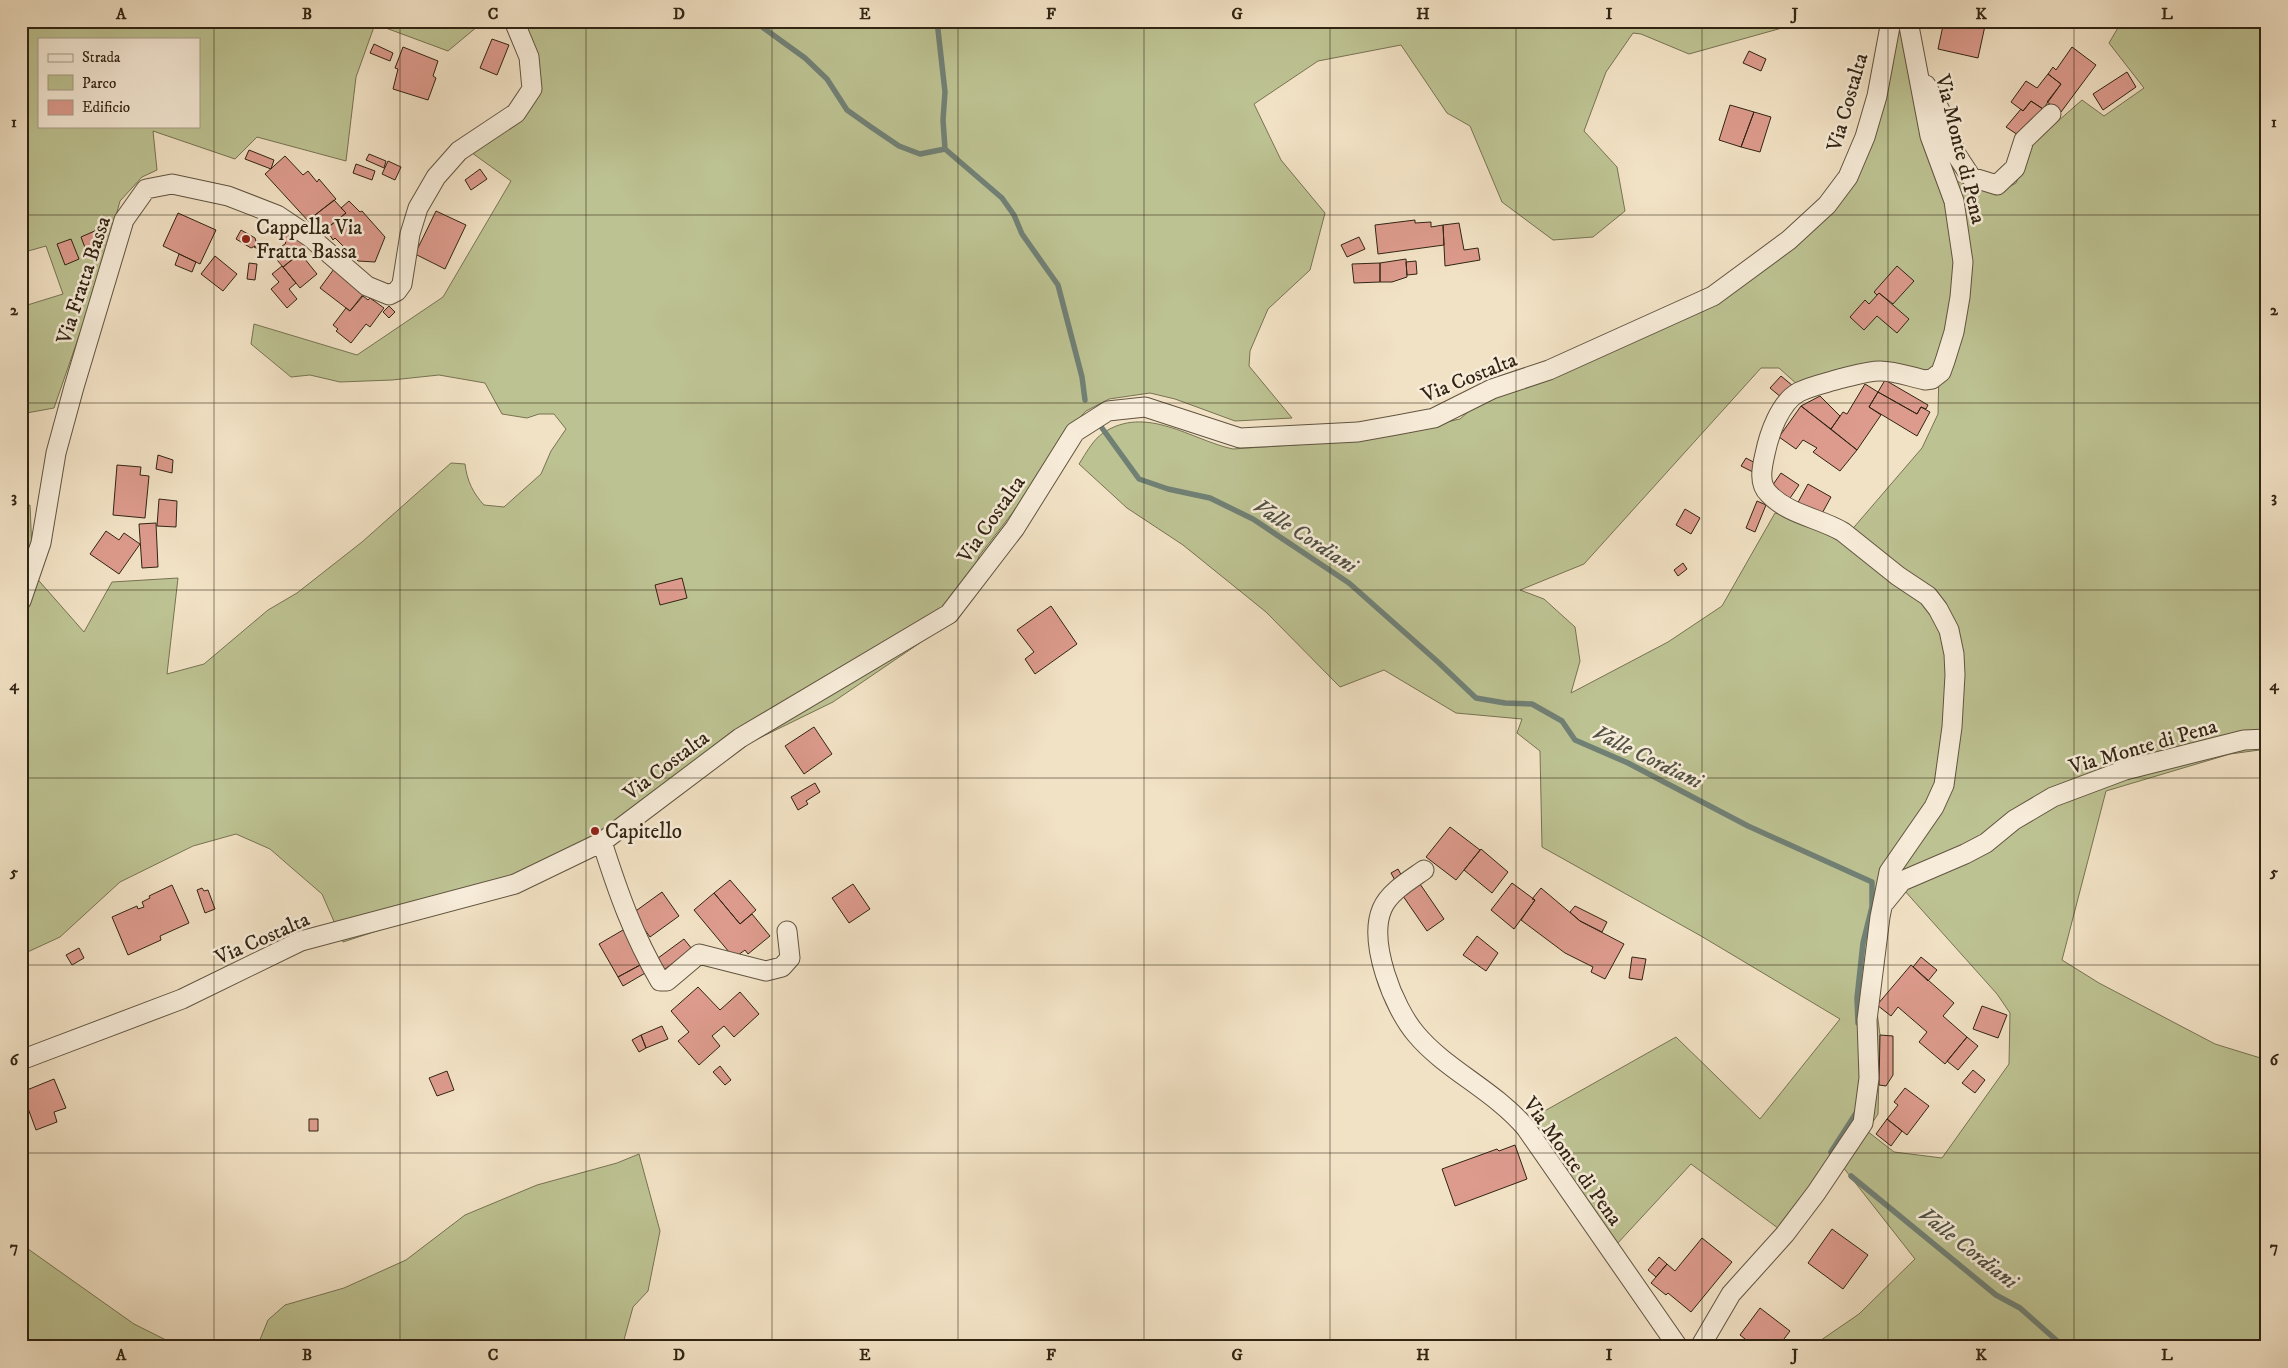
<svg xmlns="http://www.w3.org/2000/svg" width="2288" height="1368" font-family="'IM FELL DW Pica',serif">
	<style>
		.green { fill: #bdc292; stroke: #777352; fill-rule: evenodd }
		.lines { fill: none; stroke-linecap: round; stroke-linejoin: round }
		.stream { stroke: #718075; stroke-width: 5.5 }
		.building { fill: #dd9b8d; stroke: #312413 }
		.minor-casing { stroke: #615440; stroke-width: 21 }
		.minor { stroke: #f7ecd9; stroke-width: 19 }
		.grid { fill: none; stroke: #312413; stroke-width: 1; stroke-opacity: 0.55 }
		.poi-dot { fill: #8f2418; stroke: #f7ecd9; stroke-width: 2 }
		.labels { text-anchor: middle; stroke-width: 5; stroke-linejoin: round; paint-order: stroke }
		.street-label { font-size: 21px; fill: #312413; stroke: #f7ecd9 }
		.poi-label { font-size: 21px; fill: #312413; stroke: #f7ecd9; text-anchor: start }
		.water-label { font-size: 22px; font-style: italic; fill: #515244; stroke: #f7ecd9 }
		.neatline { fill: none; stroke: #312413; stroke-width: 2 }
		.grid-label { font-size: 16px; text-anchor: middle; font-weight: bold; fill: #312413 }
	</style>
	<rect width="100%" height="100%" fill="#f2e2c5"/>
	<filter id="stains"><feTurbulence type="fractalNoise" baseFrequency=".004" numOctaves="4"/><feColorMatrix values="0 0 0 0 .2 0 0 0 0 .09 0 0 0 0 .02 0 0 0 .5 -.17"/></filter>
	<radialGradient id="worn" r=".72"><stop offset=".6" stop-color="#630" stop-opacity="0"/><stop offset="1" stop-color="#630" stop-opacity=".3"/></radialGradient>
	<!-- green -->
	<path class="green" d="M21 21H484L448 51 375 24 356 77 346 161 257 137 235 159 153 131 157 170 142 177 120 201 98 281 54 408 21 414V307L63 294 46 246 21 253ZM39 39H199V126H39Z
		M517 21H1807L1689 54 1641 34 1633 33 1606 72 1584 131 1617 167 1625 211 1593 237 1553 240 1502 202 1470 126 1447 113 1401 45 1318 61 1254 104 1281 160 1325 213 1310 270 1268 309 1250 351 1249 366 1292 418 1235 421 1175 399 1150 393 1109 399 1086 411 1071 427 1013 512 979 556 958 617 833 702 698 768 530 881 343 942 322 894 270 849 236 834 193 846 120 882 60 937 21 955V507L30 505 33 574 84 632 112 582 178 578 167 674 204 664 268 610 297 593 362 542 451 463 465 464C467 481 473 493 484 505L504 507 541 474 551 451 566 429 554 414H539L527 418 502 414 485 383 439 375 392 380 340 382 310 375 291 377 251 344 254 324 357 355 443 297 511 181 468 150 539 90Z
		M1901 21 1950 179 1996 194 2016 183 2033 143 2082 100 2104 116 2144 88 2109 43 2122 21H2267V749L2230 754 2106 791 2062 960 2099 983 2215 1044 2267 1060V1347H1811L1859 1314 1915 1259 1839 1162 1786 1234 1691 1164 1616 1245 1525 1122 1676 1037 1760 1119 1840 1019 1701 936 1542 847 1540 751 1517 733 1522 719 1456 713 1384 670 1340 687 1266 612 1183 545 1127 508 1079 464C1086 453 1093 440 1103 433 1146 404 1191 440 1233 449L1367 440 1460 419 1498 386 1732 285 1841 197ZM1761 368H1779L1799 386 1932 373 1939 368 1938 414 1922 448 1843 540 1806 523 1775 513 1722 606 1668 642 1571 693 1580 661 1575 627 1544 599 1520 590 1584 564ZM1904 890 1997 994 2010 1013 2009 1064 1942 1158 1894 1152 1867 1131 1878 1114 1880 1035 1876 1004 1890 909Z
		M639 1154 660 1231 648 1291 633 1307 622 1347H257L268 1320 285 1305 344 1288 406 1260 465 1215 537 1185 617 1163Z
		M21 1244 134 1324 180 1347H21Z"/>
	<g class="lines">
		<!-- stream -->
		<path class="stream" d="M754 21 805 58 827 79 847 110 871 127 899 146 920 154 945 149 1002 198 1014 215 1022 234 1058 285 1082 377 1085 400
			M937 21 945 92 943 120 945 149
			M1102 428 1139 479 1168 489 1210 498 1253 519 1349 583 1438 662 1476 698 1505 703 1532 704 1562 721 1575 740 1628 763 1748 826 1872 882V907L1863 943 1857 998 1858 1023
			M1831 1152 1858 1110
			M1851 1176 1996 1295 2020 1308 2064 1347"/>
	</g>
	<!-- building -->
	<path class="building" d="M1928 21H1944L1942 26 1927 23Z
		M1944 21H1986L1978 58 1938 49Z
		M492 39 509 45 497 75 480 68Z
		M374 44 393 53 390 61 370 53Z
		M403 47 438 61 433 76 436 78 428 100 393 89 398 69 395 68Z
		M2072 47 2096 65 2061 112 2047 102 2061 84 2048 74 2053 67 2056 70Z
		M1749 51 1766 59 1761 71 1743 63Z
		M2127 72 2136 87 2103 110 2093 94Z
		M2048 74 2061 84 2043 109 2031 101 2023 111 2011 102 2026 81 2037 88Z
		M2031 101 2043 109 2021 137 2006 127 2021 109 2023 111Z
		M1730 105 1754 112 1741 147 1719 140Z
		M1754 112 1771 117 1760 152 1741 147Z
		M249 150 274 160 271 169 245 159Z
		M369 154 386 161 384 168 366 160Z
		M285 156 303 175 308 171 317 182 319 179 336 199 315 215 317 217 310 223 265 174Z
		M388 161 401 167 395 180 382 174Z
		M356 164 375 171 372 180 353 173Z
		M480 169 487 179 471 190 465 180Z
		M334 200 346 213 326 229 315 215Z
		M349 201 360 212 362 211 385 237 375 262 358 261 335 238 333 240 326 229 346 213 341 208Z
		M436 211 466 225 445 269 415 254Z
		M178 213 216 230 200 264 163 246Z
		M1415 220V223L1431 222V227L1443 225 1444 245 1378 254 1375 225Z
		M1459 223 1464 250 1478 248 1480 260 1445 266 1443 225Z
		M97 230 104 245 87 253 81 237Z
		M241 230 255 238 257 245 251 248 236 239Z
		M289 232 295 234 307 248 283 267 272 254 286 243 281 238Z
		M1359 237 1365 249 1347 257 1341 245Z
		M71 239 79 259 65 265 57 244Z
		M257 241 263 244 260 250 254 247 257 245Z
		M300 253 317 274 300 288 283 267Z
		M179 254 196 262 192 272 175 265Z
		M215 256 237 274 223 291 201 274Z
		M1406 259 1407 277 1392 282H1380V263Z
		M1416 261 1417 274 1407 275 1406 262Z
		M249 263 257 264 255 280 247 279Z
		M1380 263V282L1354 283 1352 264Z
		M282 266 296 283 289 289 297 299 287 308 271 289 279 282 272 274Z
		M1897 266 1914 281 1893 304 1879 293 1877 295 1874 292Z
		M334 269 365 292 350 311 320 288Z
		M1879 293 1909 319 1897 333 1877 316 1864 330 1850 317 1865 300 1869 304Z
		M363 296 368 300 370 298 384 308 370 327 366 324 351 343 336 331 338 329 333 325 346 308 350 311Z
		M389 306 395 312 389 318 383 312Z
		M1781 376 1793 386 1782 398 1770 388Z
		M1885 380 1928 405 1926 409 1921 407 1917 414 1878 392Z
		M1865 384 1878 392 1869 407 1881 415 1857 450 1831 429 1843 412 1847 414Z
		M1878 392 1917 414 1921 407 1930 412 1917 436 1869 407Z
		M1820 396 1840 416 1831 429 1801 406Z
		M1801 406 1857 450 1840 471 1813 452 1817 448 1803 440 1796 449 1779 437Z
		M158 455 173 460 172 473 156 469Z
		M1746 458 1759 465 1755 473 1741 466Z
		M117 465 141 467 140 475 149 476 145 518 113 515Z
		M1781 473 1799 485 1788 501 1770 489Z
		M1808 484 1831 497 1819 519 1796 506Z
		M159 499 177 501 176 527 157 526Z
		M1757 501 1766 505 1755 532 1746 528Z
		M1685 509 1700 518 1691 534 1676 525Z
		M156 523 158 567 142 568 139 524Z
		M106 531 119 540 124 533 140 544 119 574 90 554Z
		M1683 563 1687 569 1678 576 1674 570Z
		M682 578 687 598 660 605 655 585Z
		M1051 606 1077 644 1035 674 1025 659 1034 652 1017 630Z
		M814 727 832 754 804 774 785 746Z
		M815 783 820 792 806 801 808 804 798 810 791 797Z
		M1450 827 1480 850 1456 880 1426 857Z
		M1481 849 1508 872 1492 893 1464 870Z
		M1398 869 1404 880 1397 884 1391 873Z
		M730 880 756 910 740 924 714 893Z
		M1512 883 1535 900 1514 929 1491 910Z
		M853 884 870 909 849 923 832 898Z
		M1420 884 1444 919 1427 931 1403 896Z
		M172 885 189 923 160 936 161 940 128 955 112 917 137 906 138 909 144 907 142 902 150 898 149 896Z
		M202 888 204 891 208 890 215 909 205 913 197 890Z
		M1541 888 1580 921 1624 944 1605 979 1591 972 1593 967 1565 953 1521 920 1535 900 1532 899Z
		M662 892 679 916 650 937 633 913Z
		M714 893 740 924 752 914 770 936 748 954 745 950 734 958 694 910Z
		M1575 906 1607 922 1602 932 1580 921 1570 912Z
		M623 930 642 964 618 977 599 944Z
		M1477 936 1498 953 1486 971 1463 955Z
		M684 939 692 949 661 972 654 961Z
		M79 948 84 958 72 965 66 955Z
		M1632 957 1646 959 1642 980 1629 978Z
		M1921 957 1937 970 1928 981 1913 967Z
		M642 964 647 972 623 986 618 977Z
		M1911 965 1954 1003 1943 1016 1967 1037 1945 1064 1919 1042 1927 1032 1898 1007 1891 1016 1877 1005Z
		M698 987 720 1010 740 992 759 1014 734 1037 724 1026 712 1036 720 1046 699 1065 678 1041 689 1032 671 1011Z
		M1982 1006 2007 1015 1998 1038 1973 1029Z
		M662 1026 668 1039 646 1048 641 1035Z
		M641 1035 646 1048 639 1052 632 1040Z
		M1880 1035 1893 1036V1075L1886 1086 1879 1085Z
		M1967 1037 1978 1046 1958 1070 1947 1061Z
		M720 1066 731 1080 725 1085 713 1072Z
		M1973 1070 1985 1080 1975 1093 1962 1083Z
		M447 1071 454 1090 437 1096 429 1078Z
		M54 1079 66 1108 54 1112 57 1122 36 1130 22 1092Z
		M1905 1088 1929 1106 1907 1135 1887 1119 1898 1105 1894 1102Z
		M309 1119H318V1131H309Z
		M1887 1119 1902 1131 1891 1146 1876 1134Z
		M1515 1145 1527 1179 1455 1206 1442 1169 1497 1149 1499 1151Z
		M1832 1229 1868 1255 1843 1289 1808 1263Z
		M1702 1238 1732 1262 1691 1312 1668 1293 1666 1295 1651 1283 1667 1264 1675 1271Z
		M1659 1257 1667 1264 1656 1277 1648 1270Z
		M1760 1308 1790 1331 1778 1347H1755L1740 1335Z"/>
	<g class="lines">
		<defs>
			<path id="minor" d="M1926 85 1941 112 1956 154 1971 177 1997 185 2015 168 2024 140 2051 114
				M21 601 41 543 56 453 74 387 124 220 146 189 172 184 228 196 277 215 310 237 367 286 389 295 397 291 402 284 410 234 418 208 436 177 459 151 516 113 532 89 529 57 514 21
				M602 842C618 892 633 935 660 981H667L699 954 766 971 782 967 790 958 787 931
				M1424 870C1410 880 1389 892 1382 909 1368 942 1393 1007 1416 1034 1446 1070 1494 1090 1526 1128L1678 1347
				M1885 902 1902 881 1965 854 1986 843 2014 820 2053 797 2125 770 2244 740 2267 739
				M21 1060 182 999 301 941 515 884 602 842 740 738 949 614 1015 528 1075 432 1108 411 1145 407 1240 438 1358 432 1397 425 1434 418 1492 389 1549 370 1713 296 1789 240 1827 205 1848 177 1865 137 1877 96 1891 21
				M1700 1347 1731 1294 1785 1234 1816 1193 1863 1123 1869 1078 1867 1020 1880 917 1889 872 1934 807 1944 785 1952 727 1955 675 1954 654 1949 630 1938 609 1928 596 1898 576 1843 532C1820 518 1789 515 1769 494 1758 484 1762 467 1765 454 1769 434 1780 402 1799 392 1811 386 1826 383 1839 379 1852 376 1867 371 1880 371 1895 371 1911 377 1925 380L1932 379 1941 372 1945 361 1954 332 1960 297 1963 262 1954 201 1930 136 1908 21"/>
		</defs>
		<!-- minor casing -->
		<use href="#minor" class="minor-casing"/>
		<!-- minor -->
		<use href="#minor" class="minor"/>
	</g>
	<!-- grid -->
	<path class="grid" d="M214 21V1347M400 21V1347M586 21V1347M772 21V1347M958 21V1347M1144 21V1347M1330 21V1347M1516 21V1347M1702 21V1347M1888 21V1347M2074 21V1347M21 215H2267M21 403H2267M21 590H2267M21 778H2267M21 965H2267M21 1153H2267"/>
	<!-- markers -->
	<g class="poi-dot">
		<circle cx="246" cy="239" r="5"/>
		<circle cx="595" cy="831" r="5"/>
	</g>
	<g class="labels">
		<!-- street labels -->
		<g class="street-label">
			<text transform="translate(1847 102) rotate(-74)" y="7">Via Costalta</text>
			<text transform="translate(1961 149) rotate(76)" y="7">Via Monte di Pena</text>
			<text transform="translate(83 280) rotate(-72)" y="7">Via Fratta Bassa</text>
			<text transform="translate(1469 377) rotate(-22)" y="7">Via Costalta</text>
			<text transform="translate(991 519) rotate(-55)" y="7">Via Costalta</text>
			<text transform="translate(2143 746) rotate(-16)" y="7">Via Monte di Pena</text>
			<text transform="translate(666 765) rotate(-37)" y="7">Via Costalta</text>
			<text transform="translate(262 938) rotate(-24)" y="7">Via Costalta</text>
			<text transform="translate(1573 1161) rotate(54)" y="7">Via Monte di Pena</text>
		</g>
		<!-- poi labels -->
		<g class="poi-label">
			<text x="256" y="234">Cappella Via<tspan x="256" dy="24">Fratta Bassa</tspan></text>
			<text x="605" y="838">Capitello</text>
		</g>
		<!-- water labels -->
		<g class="water-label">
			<text transform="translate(1306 535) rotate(33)" y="8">Valle Cordiani</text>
			<text transform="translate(1648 756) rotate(26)" y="8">Valle Cordiani</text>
			<text transform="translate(1969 1247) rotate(38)" y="8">Valle Cordiani</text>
		</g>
	</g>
	<!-- margin -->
	<rect width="2288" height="1368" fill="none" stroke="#f2e2c5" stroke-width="55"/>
	<!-- legend -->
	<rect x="38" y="38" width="162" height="90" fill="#f7ecd9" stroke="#a89c8a"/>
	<rect x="48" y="54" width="25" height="8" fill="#f7ecd9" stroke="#a89c8a"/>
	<text x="82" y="62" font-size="15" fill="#312413">Strada</text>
	<rect x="48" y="75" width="25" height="15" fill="#bdc292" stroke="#a89c8a"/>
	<text x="82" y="88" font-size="15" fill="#312413">Parco</text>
	<rect x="48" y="100" width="25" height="15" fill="#dd9b8d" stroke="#a89c8a"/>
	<text x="82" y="112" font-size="15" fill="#312413">Edificio</text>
	<rect x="28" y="28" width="2232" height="1312" class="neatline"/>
	<g class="grid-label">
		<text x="121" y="19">A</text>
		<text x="307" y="19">B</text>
		<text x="493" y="19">C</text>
		<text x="679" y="19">D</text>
		<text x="865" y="19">E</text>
		<text x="1051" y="19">F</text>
		<text x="1237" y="19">G</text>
		<text x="1423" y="19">H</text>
		<text x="1609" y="19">I</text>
		<text x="1795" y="19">J</text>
		<text x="1981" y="19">K</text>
		<text x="2167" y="19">L</text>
		<text x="14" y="127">1</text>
		<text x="2274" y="127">1</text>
		<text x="14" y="315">2</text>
		<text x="2274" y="315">2</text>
		<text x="14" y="502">3</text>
		<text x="2274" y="502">3</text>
		<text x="14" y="690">4</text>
		<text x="2274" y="690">4</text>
		<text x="14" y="877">5</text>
		<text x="2274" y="877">5</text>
		<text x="14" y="1065">6</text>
		<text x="2274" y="1065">6</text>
		<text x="14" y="1252">7</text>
		<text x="2274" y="1252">7</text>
		<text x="121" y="1360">A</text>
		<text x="307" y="1360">B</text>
		<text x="493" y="1360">C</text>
		<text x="679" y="1360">D</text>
		<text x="865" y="1360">E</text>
		<text x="1051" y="1360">F</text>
		<text x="1237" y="1360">G</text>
		<text x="1423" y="1360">H</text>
		<text x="1609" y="1360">I</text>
		<text x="1795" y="1360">J</text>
		<text x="1981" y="1360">K</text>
		<text x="2167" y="1360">L</text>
	</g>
	<rect width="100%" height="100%" filter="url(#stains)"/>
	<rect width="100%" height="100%" fill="url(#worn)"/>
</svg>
